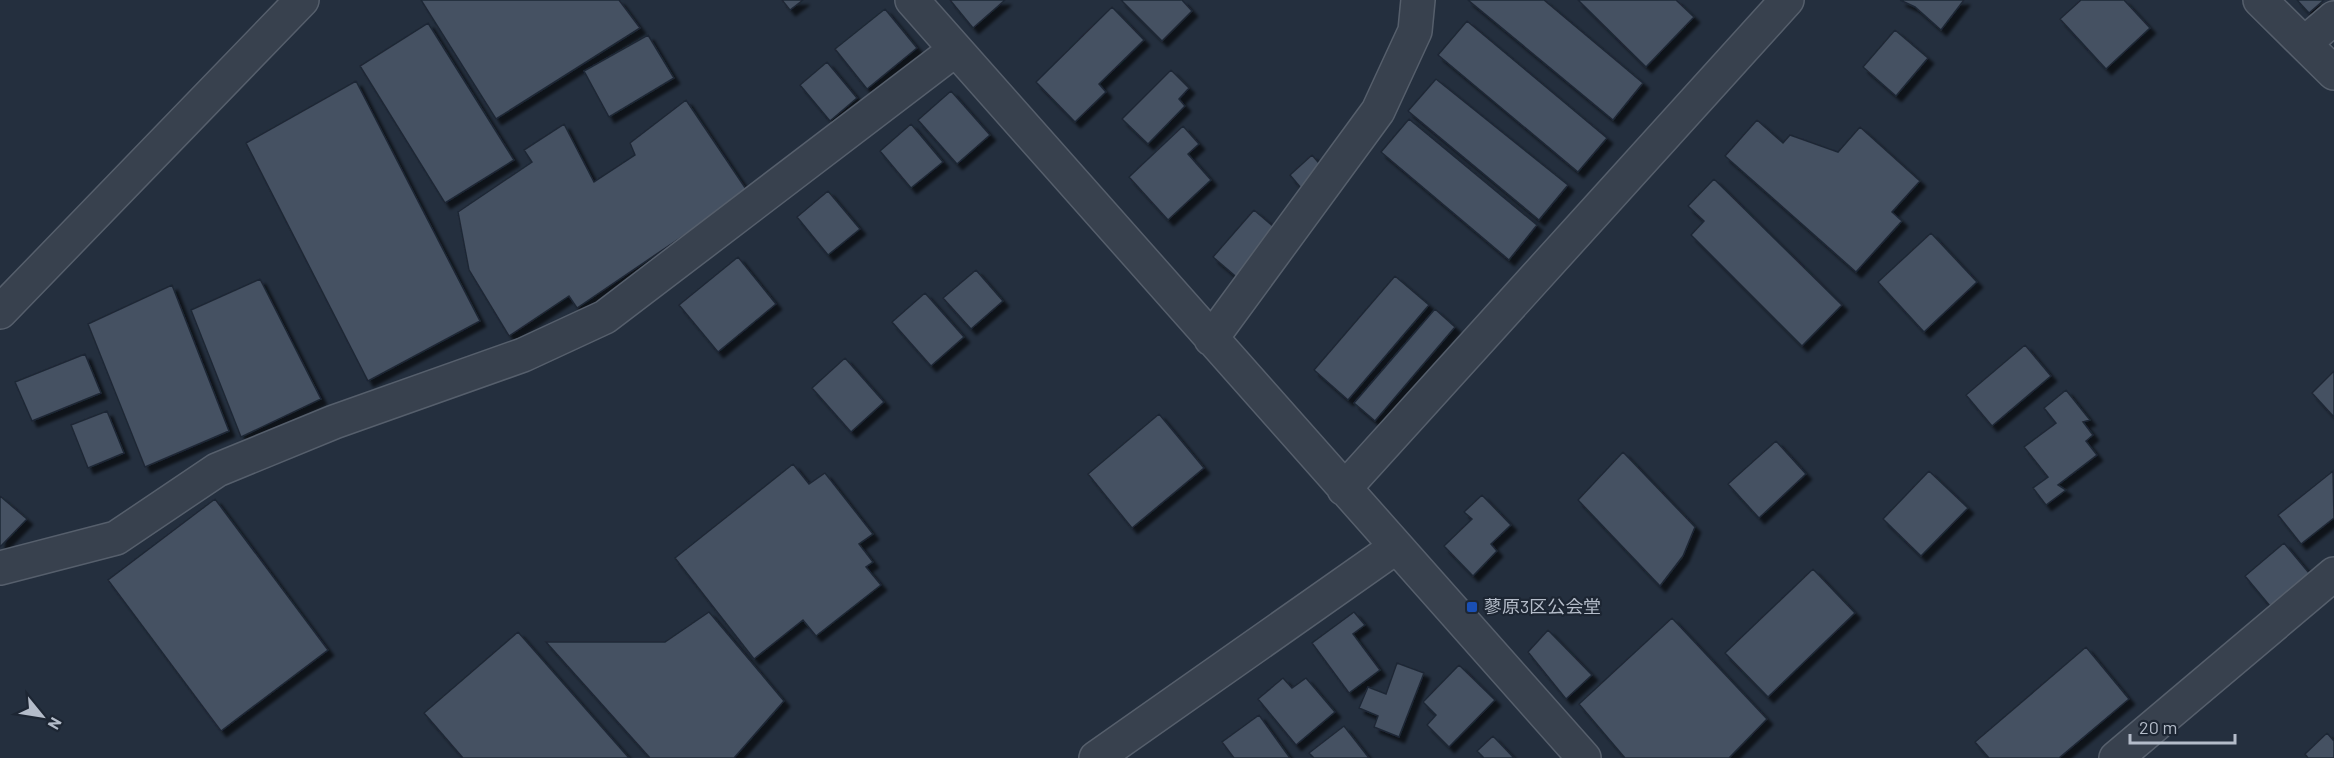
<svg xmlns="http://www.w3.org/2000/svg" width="2334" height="758" font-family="Barlow,'Noto Sans JP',sans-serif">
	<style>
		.building { fill: #455162; stroke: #1f2835; stroke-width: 1.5; filter: url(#shadow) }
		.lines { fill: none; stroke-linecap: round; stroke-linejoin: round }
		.minor-casing { stroke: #565f6c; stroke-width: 36 }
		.minor { stroke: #38414e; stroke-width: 33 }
		.transit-dot { fill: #1a4fb4; stroke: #1d2633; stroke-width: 2 }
		.labels { text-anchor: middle; stroke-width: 4.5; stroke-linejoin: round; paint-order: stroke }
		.poi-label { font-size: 18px; fill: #b4bcc9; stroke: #1d2633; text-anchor: start }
	</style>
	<defs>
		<filter id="shadow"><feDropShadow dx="5.5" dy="5.5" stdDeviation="1.5" flood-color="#0009"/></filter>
	</defs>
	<rect width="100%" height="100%" fill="#242f3e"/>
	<!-- building -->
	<path class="building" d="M421 0H619L640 28 496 119Z
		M782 0H803L790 10Z
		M950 0H1005L973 28Z
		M1121 0H1182L1192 11 1162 41Z
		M1468 0H1544L1643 83 1613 120Z
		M1578 0H1676L1694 17 1646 67Z
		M1900 0H1964L1941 30 1915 7Z
		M2081 0H2124L2150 28 2106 69 2060 19Z
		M2297 0H2324L2309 13Z
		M1112 7 1144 40 1099 84 1106 92 1075 122 1036 82Z
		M885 9 917 48 867 89 835 49Z
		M1467 21 1607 138 1578 172 1438 55Z
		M428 23 514 160 445 203 360 66Z
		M1895 30 1928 58 1896 96 1863 67Z
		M648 35 674 78 609 117 584 71Z
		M827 62 857 98 830 121 800 85Z
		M1171 70 1189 88 1179 99 1185 106 1148 144 1122 119Z
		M1436 79 1568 185 1539 220 1408 111Z
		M356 81 480 321 368 381 246 143Z
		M951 91 990 135 957 164 918 120Z
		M686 100 748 192 577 308 569 296 509 336 469 270 458 212 532 162 524 150 564 124 594 182 635 155 630 143Z
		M1409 119 1537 225 1509 260 1381 152Z
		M1757 120 1783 143 1790 135 1838 152 1860 127 1920 181 1892 212 1902 221 1856 272 1725 156Z
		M911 124 943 162 911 188 880 151Z
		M1183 126 1199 144 1188 154 1211 180 1168 220 1129 177Z
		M1312 155 1329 175 1306 194 1290 175Z
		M1714 179 1842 305 1802 346 1691 235 1704 221 1688 206Z
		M828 191 860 229 828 255 797 217Z
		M1254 210 1281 233 1240 280 1213 257Z
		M1931 233 1977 282 1924 332 1878 282Z
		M738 257 776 304 718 352 679 305Z
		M976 270 1003 301 971 329 943 298Z
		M1395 276 1429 305 1348 400 1314 370Z
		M260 279 321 399 241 437 191 310Z
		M172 285 229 431 145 467 88 324Z
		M925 293 964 337 931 366 892 322Z
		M1435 309 1455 327 1375 421 1354 403Z
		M2025 345 2051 376 1992 426 1966 395Z
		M85 354 101 393 32 421 15 382Z
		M845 358 884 402 851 432 812 388Z
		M2334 371V417L2312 393Z
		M2066 390 2090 420 2083 422 2093 435 2086 441 2097 455 2058 485 2066 490 2046 505 2033 488 2048 477 2024 447 2056 423 2044 408Z
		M107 411 124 453 88 468 71 425Z
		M1159 414 1204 468 1132 528 1088 474Z
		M1776 441 1806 474 1759 518 1728 484Z
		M1623 452 1695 527 1683 556 1660 586 1578 500Z
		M793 464 809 484 825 473 873 534 859 544 873 562 866 567 881 585 816 636 803 620 754 659 675 558Z
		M1929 471 1968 508 1921 556 1883 519Z
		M2333 471 2334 518 2301 544 2278 515Z
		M1482 495 1511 525 1491 544 1497 551 1473 576 1444 546 1472 519 1464 512Z
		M0 496 27 519 0 547Z
		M215 499 328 650 221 731 108 580Z
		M2284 543 2314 579 2275 612 2245 576Z
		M1813 569 1855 613 1768 697 1725 653Z
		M709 612 784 701 734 758H650L546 642H665Z
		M1354 612 1365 625 1353 634 1380 670 1349 693 1312 643Z
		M1672 618 1767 719 1729 758H1625L1579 704Z
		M1548 630 1592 675 1566 699 1528 652Z
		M518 632 629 758H463L424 713Z
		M2086 647 2129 699 2059 758H1989L1975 742Z
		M1397 663 1424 673 1399 737 1374 727 1378 716 1359 708 1368 687 1386 694Z
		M1459 665 1495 700 1449 747 1427 725 1436 715 1423 702Z
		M1283 678 1292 688 1306 678 1335 712 1296 745 1258 699Z
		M1259 715 1290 758H1234L1222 742Z
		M1344 726 1369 758H1314L1309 753Z
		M2327 733 2334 741V758H2308L2305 754Z
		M1493 736 1514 758H1482L1483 757 1477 751Z"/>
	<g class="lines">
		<defs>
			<path id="minor" d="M912 0 1584 758
				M2260 0 2334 73
				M2305 43 2334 18
				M0 312 302 0
				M1211 339 1378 111 1415 31 1418 0
				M1344 489 1787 0
				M0 568 116 538 217 470 334 422 523 355 605 317 955 50
				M1096 758 1396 547
				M2116 758 2334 574"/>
		</defs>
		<!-- minor casing -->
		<use href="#minor" class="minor-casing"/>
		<!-- minor -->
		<use href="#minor" class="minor"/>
	</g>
	<!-- markers -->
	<rect class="transit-dot" x="1466" y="601" width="12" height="12" rx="3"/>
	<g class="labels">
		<!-- poi labels -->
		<g class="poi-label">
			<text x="1484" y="613">蓼原3区公会堂</text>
		</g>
	</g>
	<!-- north arrow -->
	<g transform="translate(42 716) rotate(120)" stroke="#1d2633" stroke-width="4.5" paint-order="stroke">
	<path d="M0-4.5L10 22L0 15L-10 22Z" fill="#b4bcc9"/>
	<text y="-9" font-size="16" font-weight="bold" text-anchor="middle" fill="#b4bcc9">N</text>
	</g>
	<!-- scale -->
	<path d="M2130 734v9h105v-9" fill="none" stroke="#b4bcc9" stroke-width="3"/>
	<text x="2139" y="734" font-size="18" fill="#b4bcc9" stroke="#1d2633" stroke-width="4.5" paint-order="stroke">20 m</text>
</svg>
